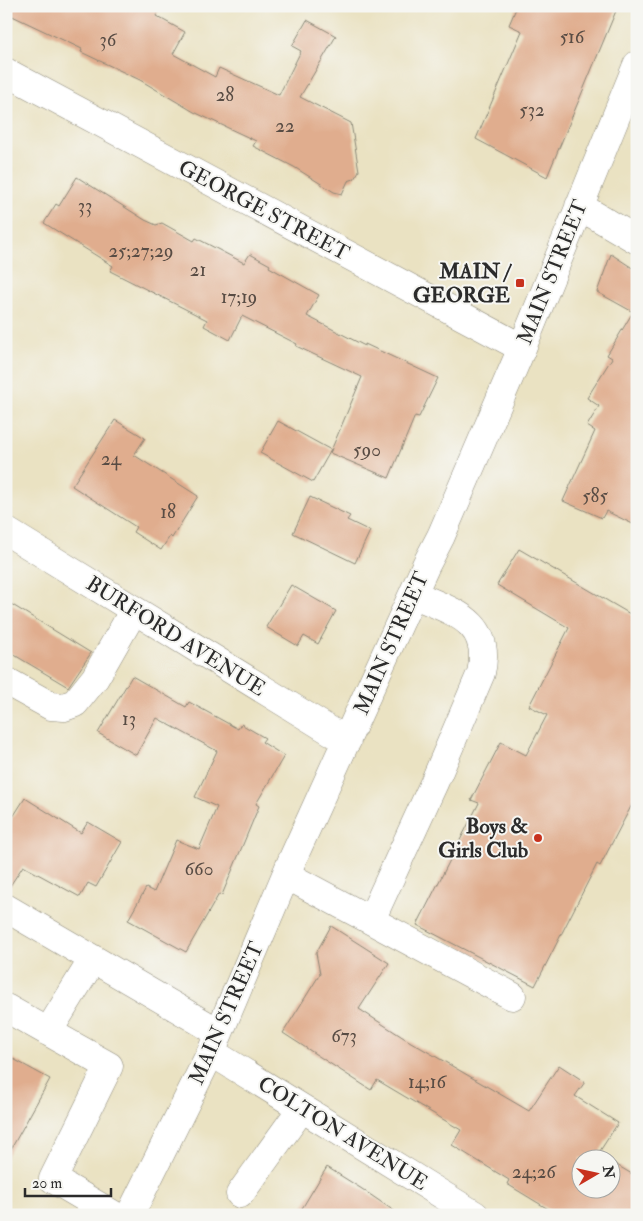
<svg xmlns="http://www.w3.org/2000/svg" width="643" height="1221" font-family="'IM FELL Double Pica',serif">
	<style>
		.building { fill: #e0ad8e }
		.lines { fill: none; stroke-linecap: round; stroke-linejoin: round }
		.minor-casing { stroke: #8a8676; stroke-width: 29 }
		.minor { stroke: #fff; stroke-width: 28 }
		.poi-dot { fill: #c8321e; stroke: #f6f6f2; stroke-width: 2 }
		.labels { text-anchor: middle; stroke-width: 4; stroke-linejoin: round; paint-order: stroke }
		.number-label { font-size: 19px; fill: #584c44 }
		.street-label { font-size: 21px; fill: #2b2b2b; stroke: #f6f6f2 }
		.poi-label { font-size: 21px; font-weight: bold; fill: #2b2b2b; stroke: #f6f6f2; text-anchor: end }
	</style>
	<rect width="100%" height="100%" fill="#f6f6f2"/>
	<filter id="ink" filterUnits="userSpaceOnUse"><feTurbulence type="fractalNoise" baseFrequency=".02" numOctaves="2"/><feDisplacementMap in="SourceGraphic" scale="10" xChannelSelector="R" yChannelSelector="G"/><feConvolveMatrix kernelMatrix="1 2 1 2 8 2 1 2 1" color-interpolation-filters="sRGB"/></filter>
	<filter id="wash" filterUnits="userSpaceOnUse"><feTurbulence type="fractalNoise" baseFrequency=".0096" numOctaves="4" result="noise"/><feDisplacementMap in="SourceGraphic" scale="20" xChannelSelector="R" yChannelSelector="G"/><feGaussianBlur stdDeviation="1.12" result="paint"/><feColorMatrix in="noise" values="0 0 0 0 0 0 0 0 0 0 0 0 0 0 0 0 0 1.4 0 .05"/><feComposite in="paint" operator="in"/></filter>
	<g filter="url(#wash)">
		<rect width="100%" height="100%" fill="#eae2c2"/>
		<g id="blocks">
			<!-- building -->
			<path class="building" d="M6 6H161L156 16 185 32 173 54 215 77 219 68 279 95 301 51 292 46 307 20 336 36 300 97 351 123 359 171 354 179 348 181 342 194 334 192 294 167 253 146 256 141 194 112 140 80 81 52 82 49 6 13Z
				M517 6H618L547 177 476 139 522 31 509 25Z
				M77 177 145 220 156 225 162 223 194 241 196 238 244 263 250 254 270 265 269 267 319 295 307 316 365 346V344L438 378 419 417 415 416 389 478 330 453 362 377 296 346 297 344 242 316 230 340 204 326 207 320 110 271 113 266 44 223 56 204 59 206Z
				M611 254 637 271V526L606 511 602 518 563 501 595 431 587 426 599 406 587 398 612 358 607 355 633 312 597 292Z
				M115 420 145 438 134 455 198 496 172 538 170 536 161 550 133 532 136 527 72 486Z
				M278 421 331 450 313 482 260 453Z
				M310 497 350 516 347 520 370 531 355 563 293 533Z
				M519 549 637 618V795L600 866 597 864 535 986 417 925 479 803 471 800 501 742 526 755 547 715 529 706 569 628 497 585Z
				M291 585 336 611 318 644 304 636 298 646 266 627Z
				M6 601 91 653 68 687 6 650Z
				M132 676 186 707 189 702 238 729 241 724 265 738 262 742 284 756 256 804 259 806 222 895 219 894 186 952 128 920 146 888 154 892 176 840 199 849 217 807 195 797 217 751 157 718 136 755 98 733Z
				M25 798 81 833 88 822 122 842 96 887 88 883 80 897 23 866 6 892V828Z
				M331 926 389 963 359 1009 404 1038 529 1111 559 1065 585 1082 575 1096 618 1123 598 1154 606 1158H580V1188H610V1161L637 1177V1215H558L507 1184 509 1180 452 1145 461 1130 377 1080 371 1090 283 1033 320 974 316 953Z
				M6 1055 50 1079 6 1158Z
				M327 1167 362 1189 400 1215H298Z"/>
		</g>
	</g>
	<g filter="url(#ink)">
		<use href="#blocks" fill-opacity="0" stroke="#8a8676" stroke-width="1"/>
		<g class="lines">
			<defs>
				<path id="minor" d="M6 72 522 348
					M579 206 637 240
					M6 531 347 741
					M6 681 51 706 64 707 75 703 95 678 134 610
					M286 875 512 996
					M6 908 218 1032
					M371 920 434 783 481 673C493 620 452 612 413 594
					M6 1008 109 1066 53 1179 114 1215
					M48 1032 93 959
					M211 1052 475 1215
					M240 1194 302 1108
					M130 1215 211 1052 293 858 426 565 441 536 522 348 637 65"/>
			</defs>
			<!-- minor casing -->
			<use href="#minor" class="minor-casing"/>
			<!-- minor -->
			<use href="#minor" class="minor"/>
		</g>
	</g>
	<!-- markers -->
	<g class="poi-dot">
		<rect x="515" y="278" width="10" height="10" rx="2.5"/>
		<circle cx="538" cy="838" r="5"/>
	</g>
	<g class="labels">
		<!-- number labels -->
		<g class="number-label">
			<text x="572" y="43">516</text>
			<text x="108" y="46">36</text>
			<text x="225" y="101">28</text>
			<text x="532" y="116">532</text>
			<text x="285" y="132">22</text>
			<text x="85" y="212">33</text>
			<text x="141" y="257">25;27;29</text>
			<text x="198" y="276">21</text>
			<text x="239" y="303">17;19</text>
			<text x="367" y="456">590</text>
			<text x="111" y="465">24</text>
			<text x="595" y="502">585</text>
			<text x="168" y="518">18</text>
			<text x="129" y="725">13</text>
			<text x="199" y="875">660</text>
			<text x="344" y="1042">673</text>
			<text x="427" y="1088">14;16</text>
			<text x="534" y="1178">24;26</text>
		</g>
		<!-- street labels -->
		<g class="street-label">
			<text transform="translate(264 210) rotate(28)" y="7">GEORGE STREET</text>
			<text transform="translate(552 272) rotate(-68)" y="7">MAIN STREET</text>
			<text transform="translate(176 636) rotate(32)" y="7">BURFORD AVENUE</text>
			<text transform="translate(391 643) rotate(-66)" y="7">MAIN STREET</text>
			<text transform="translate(226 1013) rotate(-66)" y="7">MAIN STREET</text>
			<text transform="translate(343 1133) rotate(32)" y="7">COLTON AVENUE</text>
		</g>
		<!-- poi labels -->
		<g class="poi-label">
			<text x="510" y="278">MAIN /<tspan x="510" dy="24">GEORGE</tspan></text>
			<text x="528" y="833">Boys &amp;<tspan x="528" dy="24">Girls Club</tspan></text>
		</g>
	</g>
	<!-- margin -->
	<rect width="643" height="1221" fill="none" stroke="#f6f6f2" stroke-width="25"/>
	<!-- north arrow -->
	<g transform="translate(596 1174) rotate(81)"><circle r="24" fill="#f6f6f2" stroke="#a5a5a2"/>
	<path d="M0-4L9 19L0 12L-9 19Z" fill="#c8321e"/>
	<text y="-8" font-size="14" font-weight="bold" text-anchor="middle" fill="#2b2b2b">N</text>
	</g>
	<!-- scale -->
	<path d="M25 1188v8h86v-8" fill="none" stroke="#2b2b2b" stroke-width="2.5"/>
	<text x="32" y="1188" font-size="15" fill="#2b2b2b" stroke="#f6f6f2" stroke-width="4" paint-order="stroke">20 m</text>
</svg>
